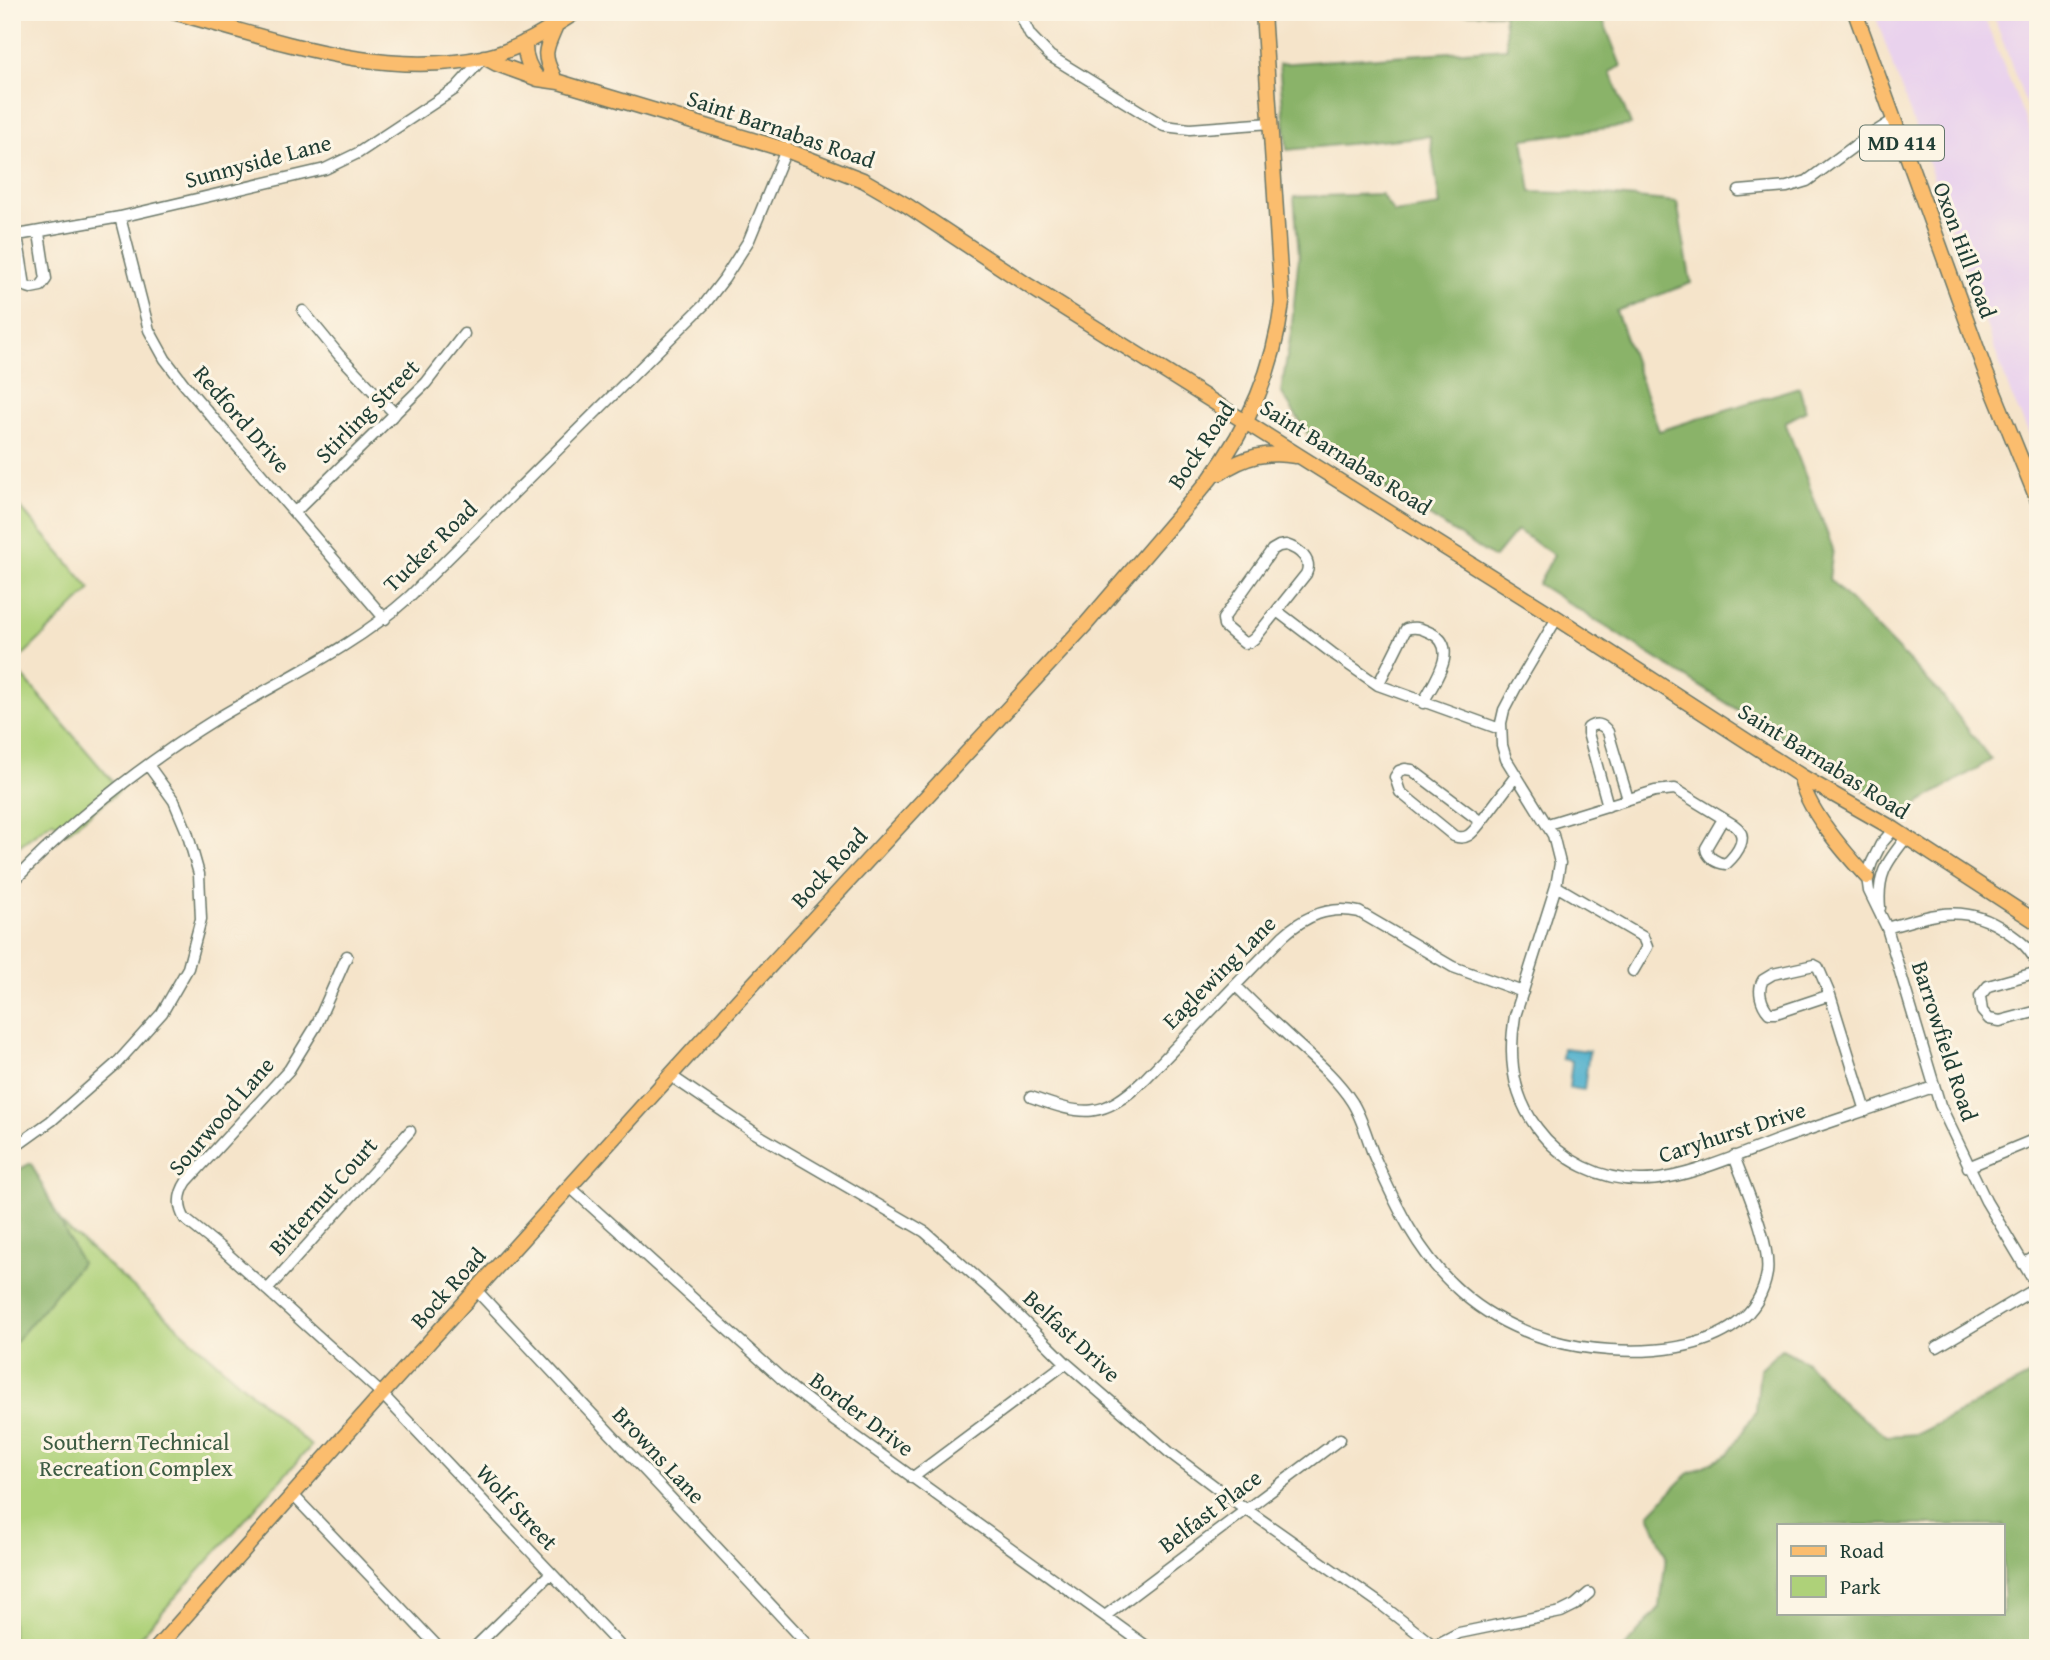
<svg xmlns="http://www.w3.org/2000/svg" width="2050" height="1660" font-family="'Gentium Book Plus',serif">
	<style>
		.built { fill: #e9d2ed }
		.green { fill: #aed179; stroke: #668756; stroke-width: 2 }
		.forest { fill: #8ab369; stroke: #54784e; stroke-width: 2; fill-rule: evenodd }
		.water { fill: #4dafcc; stroke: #367680; stroke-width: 2 }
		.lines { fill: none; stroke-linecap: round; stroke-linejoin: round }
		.minor-casing { stroke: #6a7768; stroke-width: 13 }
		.major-casing { stroke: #6a7768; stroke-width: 17 }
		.minor { stroke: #fff; stroke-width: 10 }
		.major { stroke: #fbbd6e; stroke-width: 14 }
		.labels { text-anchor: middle; stroke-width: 6; stroke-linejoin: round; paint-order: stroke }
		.shield { fill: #fcf5e5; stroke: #617469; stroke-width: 2 }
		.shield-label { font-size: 21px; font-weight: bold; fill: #1f3d34 }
		.street-label { font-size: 23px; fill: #1f3d34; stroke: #fcf5e5 }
		.park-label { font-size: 23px; fill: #3c5b42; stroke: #fcf5e5 }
	</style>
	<rect width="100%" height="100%" fill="#fcf5e5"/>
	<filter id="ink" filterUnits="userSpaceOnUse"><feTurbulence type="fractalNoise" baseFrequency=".0143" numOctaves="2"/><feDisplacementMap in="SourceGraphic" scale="14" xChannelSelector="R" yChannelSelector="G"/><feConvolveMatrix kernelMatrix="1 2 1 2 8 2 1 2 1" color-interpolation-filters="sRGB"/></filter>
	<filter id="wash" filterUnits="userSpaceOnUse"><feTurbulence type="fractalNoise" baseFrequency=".00686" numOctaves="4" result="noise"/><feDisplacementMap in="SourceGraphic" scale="28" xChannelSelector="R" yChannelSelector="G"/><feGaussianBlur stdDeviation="1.57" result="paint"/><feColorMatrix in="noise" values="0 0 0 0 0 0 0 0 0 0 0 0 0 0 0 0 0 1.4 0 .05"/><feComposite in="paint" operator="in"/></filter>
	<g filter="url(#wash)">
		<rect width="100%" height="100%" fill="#f5e4ca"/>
		<!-- built -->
		<path class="built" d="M1874 12H1982L2038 151V453L2011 395Z
			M1992 12H2038V137Z"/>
		<!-- green -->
		<path class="green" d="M12 498 91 589 13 665 120 790 66 833 53 821 13 850Z
			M16 1183 311 1446 130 1648H12V1187Z"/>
		<!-- forest -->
		<path class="forest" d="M1339 12H1600L1621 66 1610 72 1631 125 1523 139 1531 192 1594 194 1677 202 1691 283 1616 311 1659 431 1799 387 1806 411 1785 422 1833 549 1829 579 1940 693 1991 760 1920 802 1907 817 1538 584 1554 555 1517 530 1494 558 1312 440 1281 392 1291 333 1299 254 1294 197 1381 194 1394 213 1440 206 1430 136 1287 150 1279 64 1507 48 1504 14Z
			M31 1163 81 1263 12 1346V1173Z
			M1782 1349 1805 1361 1846 1406 1887 1436 1918 1434 2038 1372V1648H1624L1660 1607 1666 1556 1649 1514 1688 1474 1728 1454 1756 1411 1760 1369ZM1779 1525H2003V1613H1779Z"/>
		<!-- water -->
		<path class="water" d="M1563 1048 1589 1051 1584 1090 1569 1088 1572 1061 1562 1059Z"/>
	</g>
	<g filter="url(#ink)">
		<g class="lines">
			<defs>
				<path id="minor" d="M549 12 556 25
					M1019 12 1030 35 1050 56 1164 126 1190 129 1271 123
					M1739 191 1787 187 1807 181 1864 139 1894 120
					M120 217 149 330 165 359 184 384 385 619
					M17 235 25 286 31 288 41 286 46 279 39 233
					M12 236 120 217 325 169 358 153 455 89 484 57
					M303 311 339 355 395 414
					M295 512 426 383 464 334
					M1286 545C1299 549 1313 560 1306 574L1255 638 1250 642 1244 643 1224 626 1223 619 1272 550 1279 546Z
					M1277 611 1332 653 1378 685 1500 729
					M1557 618 1515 689 1504 710 1501 723 1502 745 1506 759 1553 835 1560 863 1556 886 1515 1016C1508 1056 1512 1095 1537 1128 1561 1161 1602 1181 1643 1180 1684 1180 1742 1153 1781 1139 1832 1121 1883 1105 1933 1087
					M1378 685 1406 629C1417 626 1423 629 1433 634 1460 649 1433 683 1423 703
					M1405 769 1412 770 1481 822C1473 832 1467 841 1454 836L1400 792 1395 777 1399 771Z
					M1608 806 1588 733V728C1596 722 1603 724 1608 732L1628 799
					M1481 822 1515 777
					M1548 824 1655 791 1675 789 1734 825C1750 836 1738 853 1726 864 1716 863 1707 857 1706 848L1723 819
					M1894 829 1881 844 1872 862 1867 877 1869 891 1887 928 1940 1105 1986 1201 2038 1288
					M12 883C72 820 142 765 216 719 281 680 353 648 409 597L704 305 724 279 749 240 786 150
					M1556 886 1643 937 1647 947 1633 971
					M1880 908C1877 875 1886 863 1906 838
					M1887 928C1931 915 1964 902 2006 931 2021 941 2031 949 2038 966
					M347 956 316 1026 289 1070 187 1181C179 1193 177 1206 185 1219L221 1248 382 1394 622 1648
					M1814 965 1818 967 1830 995 1776 1013H1769C1761 1004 1757 990 1763 980L1773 974Z
					M2038 972 1988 986 1980 996 1982 1011 1989 1019 2000 1021 2038 1011
					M1236 986C1251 1001 1266 1016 1282 1030 1306 1053 1334 1074 1352 1102 1362 1118 1367 1138 1374 1156 1396 1206 1419 1256 1462 1293 1487 1315 1517 1330 1550 1340 1616 1359 1753 1362 1767 1273 1771 1243 1745 1186 1734 1156
					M1830 995 1866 1111
					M671 1076 755 1133 925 1232 1000 1298 1066 1363 1169 1452 1226 1495 1378 1602 1433 1645
					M1031 1097C1084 1116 1102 1120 1145 1079L1283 936C1305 916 1329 905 1359 912L1453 967 1523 992
					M12 1149 51 1121 117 1063 162 1013 188 968 201 919 199 874 187 832 174 801 148 765
					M1968 1167 2038 1138
					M570 1187 793 1389 836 1422 1149 1648
					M2023 1264 2038 1255
					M267 1290 410 1131
					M477 1291 811 1648
					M1937 1347 2037 1288
					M912 1478 1066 1363
					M293 1495 439 1648
					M1105 1616 1340 1439
					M474 1648 551 1573
					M1430 1648 1459 1633 1561 1612 1575 1605 1589 1593"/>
				<path id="major" d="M173 12C274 39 380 80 486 57 518 50 548 30 576 12
					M1855 12 1984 368 2038 501
					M525 42C524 57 529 68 538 79L559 82 786 150 863 180 908 206 1029 286 1557 618 1801 776 1894 829 2038 923
					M484 57 497 64 538 79
					M553 75C541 53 547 47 556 25
					M1220 473C1245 456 1267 451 1296 456
					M1801 776C1804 807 1845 853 1867 877
					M157 1648 382 1394 744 994 1086 624 1210 479C1249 425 1274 370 1282 303L1263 12"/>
			</defs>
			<!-- minor casing -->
			<use href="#minor" class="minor-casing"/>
			<!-- major casing -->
			<use href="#major" class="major-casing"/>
			<!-- minor -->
			<use href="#minor" class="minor"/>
			<!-- major -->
			<use href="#major" class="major"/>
		</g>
	</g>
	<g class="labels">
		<!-- shield labels -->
		<rect class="shield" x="1860" y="125.5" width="84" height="35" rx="5"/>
		<g class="shield-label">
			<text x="1902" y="150">MD 414</text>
		</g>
		<!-- street labels -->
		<g class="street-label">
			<text transform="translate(781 129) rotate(19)" y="8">Saint Barnabas Road</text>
			<text transform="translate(258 161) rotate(-15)" y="8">Sunnyside Lane</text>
			<text transform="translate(1965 250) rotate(70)" y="8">Oxon Hill Road</text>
			<text transform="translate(367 411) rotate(-45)" y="8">Stirling Street</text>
			<text transform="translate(242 419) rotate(49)" y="8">Redford Drive</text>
			<text transform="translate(1201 445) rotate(-56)" y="8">Bock Road</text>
			<text transform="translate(1346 457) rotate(32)" y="8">Saint Barnabas Road</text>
			<text transform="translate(430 546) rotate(-44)" y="8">Tucker Road</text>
			<text transform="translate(1824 761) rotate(32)" y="8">Saint Barnabas Road</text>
			<text transform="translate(829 868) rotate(-47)" y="8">Bock Road</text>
			<text transform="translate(1219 972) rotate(-45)" y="8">Eaglewing Lane</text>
			<text transform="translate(1945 1041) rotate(72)" y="8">Barrowfield Road</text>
			<text transform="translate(221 1116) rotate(-49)" y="8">Sourwood Lane</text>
			<text transform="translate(1732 1132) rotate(-18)" y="8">Caryhurst Drive</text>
			<text transform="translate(323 1196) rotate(-48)" y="8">Bitternut Court</text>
			<text transform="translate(448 1288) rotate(-48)" y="8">Bock Road</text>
			<text transform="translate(1072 1336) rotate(43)" y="8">Belfast Drive</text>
			<text transform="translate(862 1414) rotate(37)" y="8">Border Drive</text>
			<text transform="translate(659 1455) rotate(47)" y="8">Browns Lane</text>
			<text transform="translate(517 1507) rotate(47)" y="8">Wolf Street</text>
			<text transform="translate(1210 1511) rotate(-37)" y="8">Belfast Place</text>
		</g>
		<!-- park labels -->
		<g class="park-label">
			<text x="136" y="1450">Southern Technical<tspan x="136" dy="26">Recreation Complex</tspan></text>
		</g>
	</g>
	<!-- margin -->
	<rect width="2050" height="1660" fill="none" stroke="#fcf5e5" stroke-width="42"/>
	<!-- legend -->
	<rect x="1777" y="1524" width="228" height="91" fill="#fcf5e5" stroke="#a4ab9e" stroke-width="2"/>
	<rect x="1791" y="1546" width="35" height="10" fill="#fbbd6e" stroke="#a4ab9e" stroke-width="2"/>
	<text x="1840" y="1558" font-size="21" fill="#1f3d34">Road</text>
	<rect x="1791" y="1576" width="35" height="21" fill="#aed179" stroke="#a4ab9e" stroke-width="2"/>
	<text x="1840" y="1594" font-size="21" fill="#1f3d34">Park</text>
</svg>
